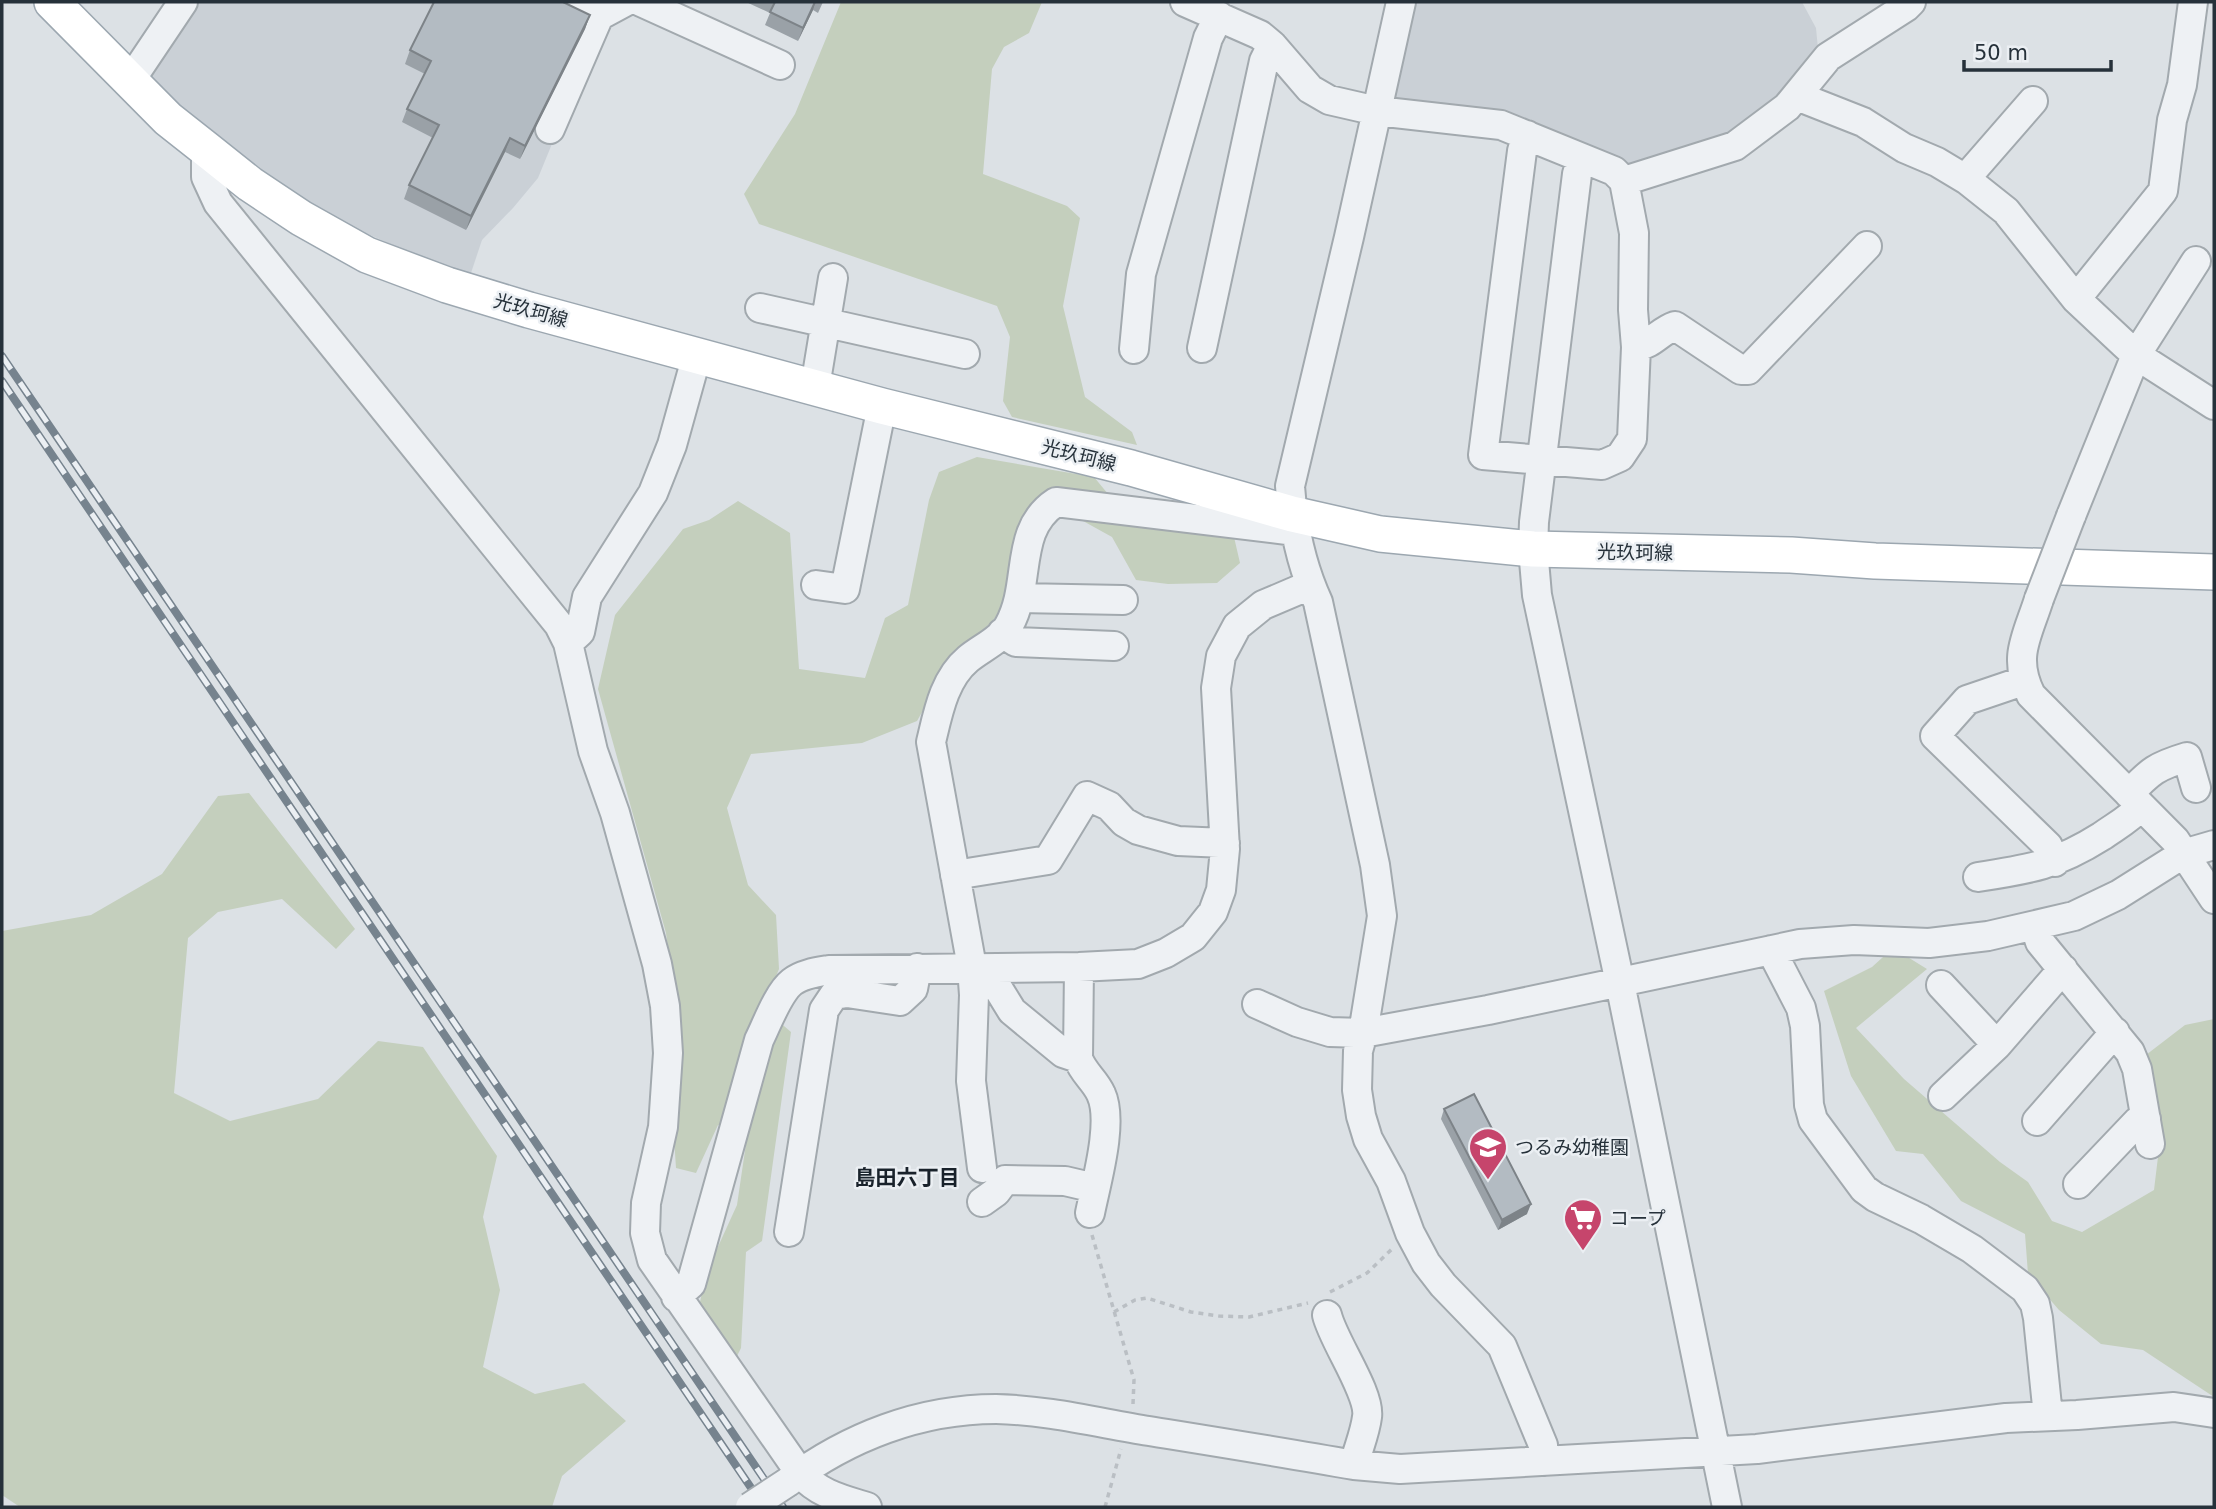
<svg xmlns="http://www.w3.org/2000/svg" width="2216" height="1509" font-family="'DejaVu Sans','Noto Sans JP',sans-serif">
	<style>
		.built { fill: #cad0d6 }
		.green { fill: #c4cfbd }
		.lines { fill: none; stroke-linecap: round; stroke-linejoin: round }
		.minor-casing { stroke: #a2a9ae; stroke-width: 32 }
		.major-casing { stroke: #9ca7b0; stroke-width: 38 }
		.path { stroke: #babfc4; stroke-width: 3.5; stroke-dasharray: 5 5; stroke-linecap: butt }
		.minor { stroke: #eef1f4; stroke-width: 28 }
		.major { stroke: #fff; stroke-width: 35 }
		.rail-casing { stroke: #76838e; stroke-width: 8 }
		.rail { stroke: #ebeff3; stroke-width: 5; stroke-dasharray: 16; stroke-linecap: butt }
		.minor-bridge-casing { stroke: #a2a9ae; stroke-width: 32; stroke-linecap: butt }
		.minor-bridge { stroke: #eef1f4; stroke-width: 28 }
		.wall { fill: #9aa1a7 }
		.shaded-wall { fill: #7d8388 }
		.building { fill: #b3bbc2; stroke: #7d8388; stroke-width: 2 }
		.labels { text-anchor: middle; stroke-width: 5; stroke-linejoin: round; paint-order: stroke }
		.street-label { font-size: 19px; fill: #26313a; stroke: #ebeff3 }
		.poi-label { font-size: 19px; fill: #26313a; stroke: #ebeff3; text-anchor: start }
		.neighbourhood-label { font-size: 21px; font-weight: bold; fill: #19222b; stroke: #ebeff3 }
	</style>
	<rect width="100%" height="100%" fill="#dce1e5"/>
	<!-- built -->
	<path class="built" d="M191 2H545L599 29 538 178 513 208 482 240 470 276 406 251 330 217 280 186 143 77Z
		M1409 2H1802L1816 28 1818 49 1791 91 1731 138 1639 168 1392 99Z"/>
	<!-- green -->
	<path class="green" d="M841 2H1042L1029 33 1004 47 992 69 983 174 1067 206 1080 218 1063 306 1085 397 1132 432 1137 445 1012 417 1003 401 1010 337 997 306 759 224 744 194 795 114Z
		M977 457 1094 477 1127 517 1234 537 1240 563 1217 583 1168 584 1136 580 1112 537 1065 511 1035 507 1008 599 992 622 956 652 917 721 862 743 751 754 727 808 748 885 776 915 779 969 763 1008 791 1032 762 1241 746 1252 741 1348 734 1362 699 1307 706 1273 737 1205 747 1137 718 1125 696 1173 676 1168 674 1137 680 1041 666 933 598 689 615 615 683 529 709 520 738 501 790 533 799 669 865 678 885 618 908 605 929 500 939 472Z
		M249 793 355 929 336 949 282 899 218 912 188 938 174 1093 230 1121 318 1099 378 1041 423 1047 497 1156 483 1217 500 1290 483 1367 535 1394 584 1383 626 1421 562 1476 552 1507H20L2 1495V931L91 915 162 874 218 796Z
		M1893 948 1927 969 1856 1028 1904 1079 2000 1162 2028 1182 2052 1221 2082 1232 2154 1190 2161 1132 2142 1058 2185 1025 2214 1019V1397L2143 1350 2101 1344 2059 1310 2028 1274 2025 1234 1961 1201 1923 1154 1896 1151 1851 1076 1824 991 1872 967Z"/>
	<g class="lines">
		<defs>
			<path id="minor" d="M570 2 599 16
				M641 2 780 65
				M1185 2 1260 35 1272 45 1310 89 1329 100 1377 111 1501 125 1614 171 1624 181 1735 146 1787 107 1828 57 1906 7 1911 2
				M1401 2 1349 237 1290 486C1293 526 1301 565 1318 602L1375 865 1382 916 1363 1033 1358 1051 1357 1090 1361 1116 1368 1139 1391 1181 1410 1233 1426 1263 1443 1285 1502 1346 1543 1445 1544 1461
				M130 81 183 2
				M1797 96 1863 122 1904 148 1937 162 1967 180 2006 211 2076 299 2123 343 2136 355 2214 405
				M550 129 599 16 625 2
				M1527 135 1522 151 1483 455 1602 465 1620 457 1632 439 1636 347 1633 310 1634 233 1624 181
				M206 149V177L218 203 559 625 568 643 593 751 615 813 657 964 665 1006 668 1053 663 1127 646 1203 645 1233 652 1260 800 1473C819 1494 841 1499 867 1507
				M1582 158 1577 174 1534 522 1533 549 1537 595 1620 983 1727 1507
				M1967 180 1972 171 2033 101
				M2076 299 2163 191 2172 120 2182 85 2193 2
				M760 308 965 354
				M1636 347C1653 344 1660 331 1675 326L1741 370H1748L1867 246
				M1202 348 1264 61 1272 45
				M1134 349 1141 274 1208 38 1219 16
				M815 387 833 278
				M2071 516 2136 355 2196 261
				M816 585 845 589 882 406
				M1019 598 1123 600
				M2039 599C2027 637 2012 657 2031 695L2175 840 2214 899
				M1002 633 1016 642 1114 646
				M568 643 580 632 587 597 653 493 672 445 697 355
				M2023 681 1967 700 1935 736 2048 846 2055 862
				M2129 794C2150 771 2157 766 2187 757L2196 788
				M955 875 1048 860 1087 796 1109 806 1124 822 1138 830 1178 841 1225 843
				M1978 877C2031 869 2056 865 2102 836 2116 826 2130 819 2141 806
				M2035 927 2040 942 2130 1052 2137 1069 2150 1144
				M1771 950 1801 1008 1805 1026 1809 1105 1813 1120 1864 1189 1875 1197 1921 1219 1972 1249 2025 1289 2035 1304 2038 1318 2048 1416
				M1079 967 1078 1058C1083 1073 1095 1080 1101 1094 1114 1122 1096 1183 1090 1213
				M996 985 1012 1011 1063 1053 1078 1058
				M1941 985 1997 1045
				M1257 1004 1297 1022 1330 1032 1363 1033 1488 1010 1800 944 1854 940 1929 943 1988 936 2074 916 2118 895 2183 854 2214 845
				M1943 1096 1997 1045 2063 969
				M2037 1121 2115 1032
				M982 1168 971 1081 974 995 972 967 931 742C938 713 944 679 968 659 981 648 1001 640 1009 625 1032 584 1013 530 1056 502L1295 531
				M2078 1184 2138 1121 2146 1119
				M982 1202 996 1192 1005 1180 1065 1181 1095 1188
				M789 1232 824 1010 834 995 847 993 900 1001 913 989 917 968
				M676 1297 691 1284 759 1040C767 1024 778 993 792 982 802 974 817 972 829 970L1079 967 1138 964 1166 953 1193 937 1213 912 1221 890 1225 849 1216 688 1221 656 1237 626 1263 605 1310 585
				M1327 1315C1333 1341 1371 1394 1367 1417 1365 1433 1358 1449 1354 1465
				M788 1482C848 1437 920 1409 996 1409 1047 1410 1099 1423 1149 1431 1217 1442 1286 1453 1354 1465L1400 1469 1757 1449 2006 1418 2077 1415 2174 1407 2214 1413"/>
			<path id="major" d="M52 2 168 119 206 149 250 184 301 218 367 255 447 285 529 310 882 406 1131 468 1292 514 1380 534 1533 549 1791 555 1875 561 2214 572"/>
		</defs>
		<!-- minor casing -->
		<use href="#minor" class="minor-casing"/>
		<!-- major casing -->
		<use href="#major" class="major-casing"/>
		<!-- path -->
		<path class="path" d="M1092 1235 1134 1380 1133 1404
			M1330 1292 1367 1273 1392 1249
			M1114 1312 1135 1300 1147 1298 1191 1312 1219 1316 1249 1317 1308 1303
			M1105 1507 1121 1449"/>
		<!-- minor -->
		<use href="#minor" class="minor"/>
		<!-- major -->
		<use href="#major" class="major"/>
		<defs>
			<path id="rail" d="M2 356 783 1507
				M2 381 764 1507"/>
		</defs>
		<!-- rail casing -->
		<use href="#rail" class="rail-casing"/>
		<!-- rail -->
		<use href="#rail" class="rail"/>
		<defs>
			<path id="minor-bridge" d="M2039 599 2071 516
				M750 1507 788 1482"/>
		</defs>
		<!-- minor-bridge casing -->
		<use href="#minor-bridge" class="minor-bridge-casing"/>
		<!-- minor-bridge -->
		<use href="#minor-bridge" class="minor-bridge"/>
	</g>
	<!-- wall -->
	<path class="wall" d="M746 2H823L818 13 813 10 798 41 765 25 770 13Z
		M590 15 585 29 520 159 505 152 466 230 404 199 409 185 433 138 402 122 407 109 425 74 405 64 410 50Z
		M1444 1109 1527 1214 1498 1230 1441 1119Z"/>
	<!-- shaded-wall -->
	<path class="shaded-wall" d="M815 2 813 10 798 41 803 28Z
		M590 15 585 29 520 159 525 146Z
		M510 138 505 152 466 230 471 216Z
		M1531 1204 1527 1214 1498 1230 1502 1220Z"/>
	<!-- building -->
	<path class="building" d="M434 2H563L590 15 525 146 510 138 471 216 409 185 439 125 407 109 431 61 410 50Z
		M775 2H815L803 28 770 12Z
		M1474 1094 1531 1204 1502 1220 1444 1109Z"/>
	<!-- icons -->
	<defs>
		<symbol id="school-pin" viewBox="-11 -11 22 30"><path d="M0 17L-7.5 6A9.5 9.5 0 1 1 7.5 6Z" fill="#c6456c" stroke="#ebeff3"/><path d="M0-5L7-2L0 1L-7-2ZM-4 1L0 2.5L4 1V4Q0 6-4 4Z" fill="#fff"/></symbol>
		<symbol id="supermarket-pin" viewBox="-11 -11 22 30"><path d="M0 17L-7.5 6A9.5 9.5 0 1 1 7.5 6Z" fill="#c6456c" stroke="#ebeff3"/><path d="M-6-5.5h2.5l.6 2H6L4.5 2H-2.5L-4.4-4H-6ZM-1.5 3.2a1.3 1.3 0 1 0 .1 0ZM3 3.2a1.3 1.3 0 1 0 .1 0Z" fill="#fff"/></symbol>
	</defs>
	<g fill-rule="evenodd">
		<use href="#school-pin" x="1466" y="1125" width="44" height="60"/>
		<use href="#supermarket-pin" x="1561" y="1196" width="44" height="60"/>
	</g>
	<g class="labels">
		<!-- street labels -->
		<g class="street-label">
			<text transform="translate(531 310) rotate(16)" y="7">光玖珂線</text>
			<text transform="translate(1079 455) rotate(14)" y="7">光玖珂線</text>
			<text transform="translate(1635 552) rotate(1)" y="7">光玖珂線</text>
		</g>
		<!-- poi labels -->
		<g class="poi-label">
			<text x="1515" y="1154">つるみ幼稚園</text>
			<text x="1610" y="1225">コープ</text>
		</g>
		<!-- neighbourhood labels -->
		<g class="neighbourhood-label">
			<text x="907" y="1185">島田六丁目</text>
		</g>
	</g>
	<!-- border -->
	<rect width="2216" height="1509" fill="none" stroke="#26313a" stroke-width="7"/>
	<!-- scale -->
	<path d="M1964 60v10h147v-10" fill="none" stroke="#26313a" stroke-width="3.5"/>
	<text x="1974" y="60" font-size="21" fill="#26313a" stroke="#ebeff3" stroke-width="5" paint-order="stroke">50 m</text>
</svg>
